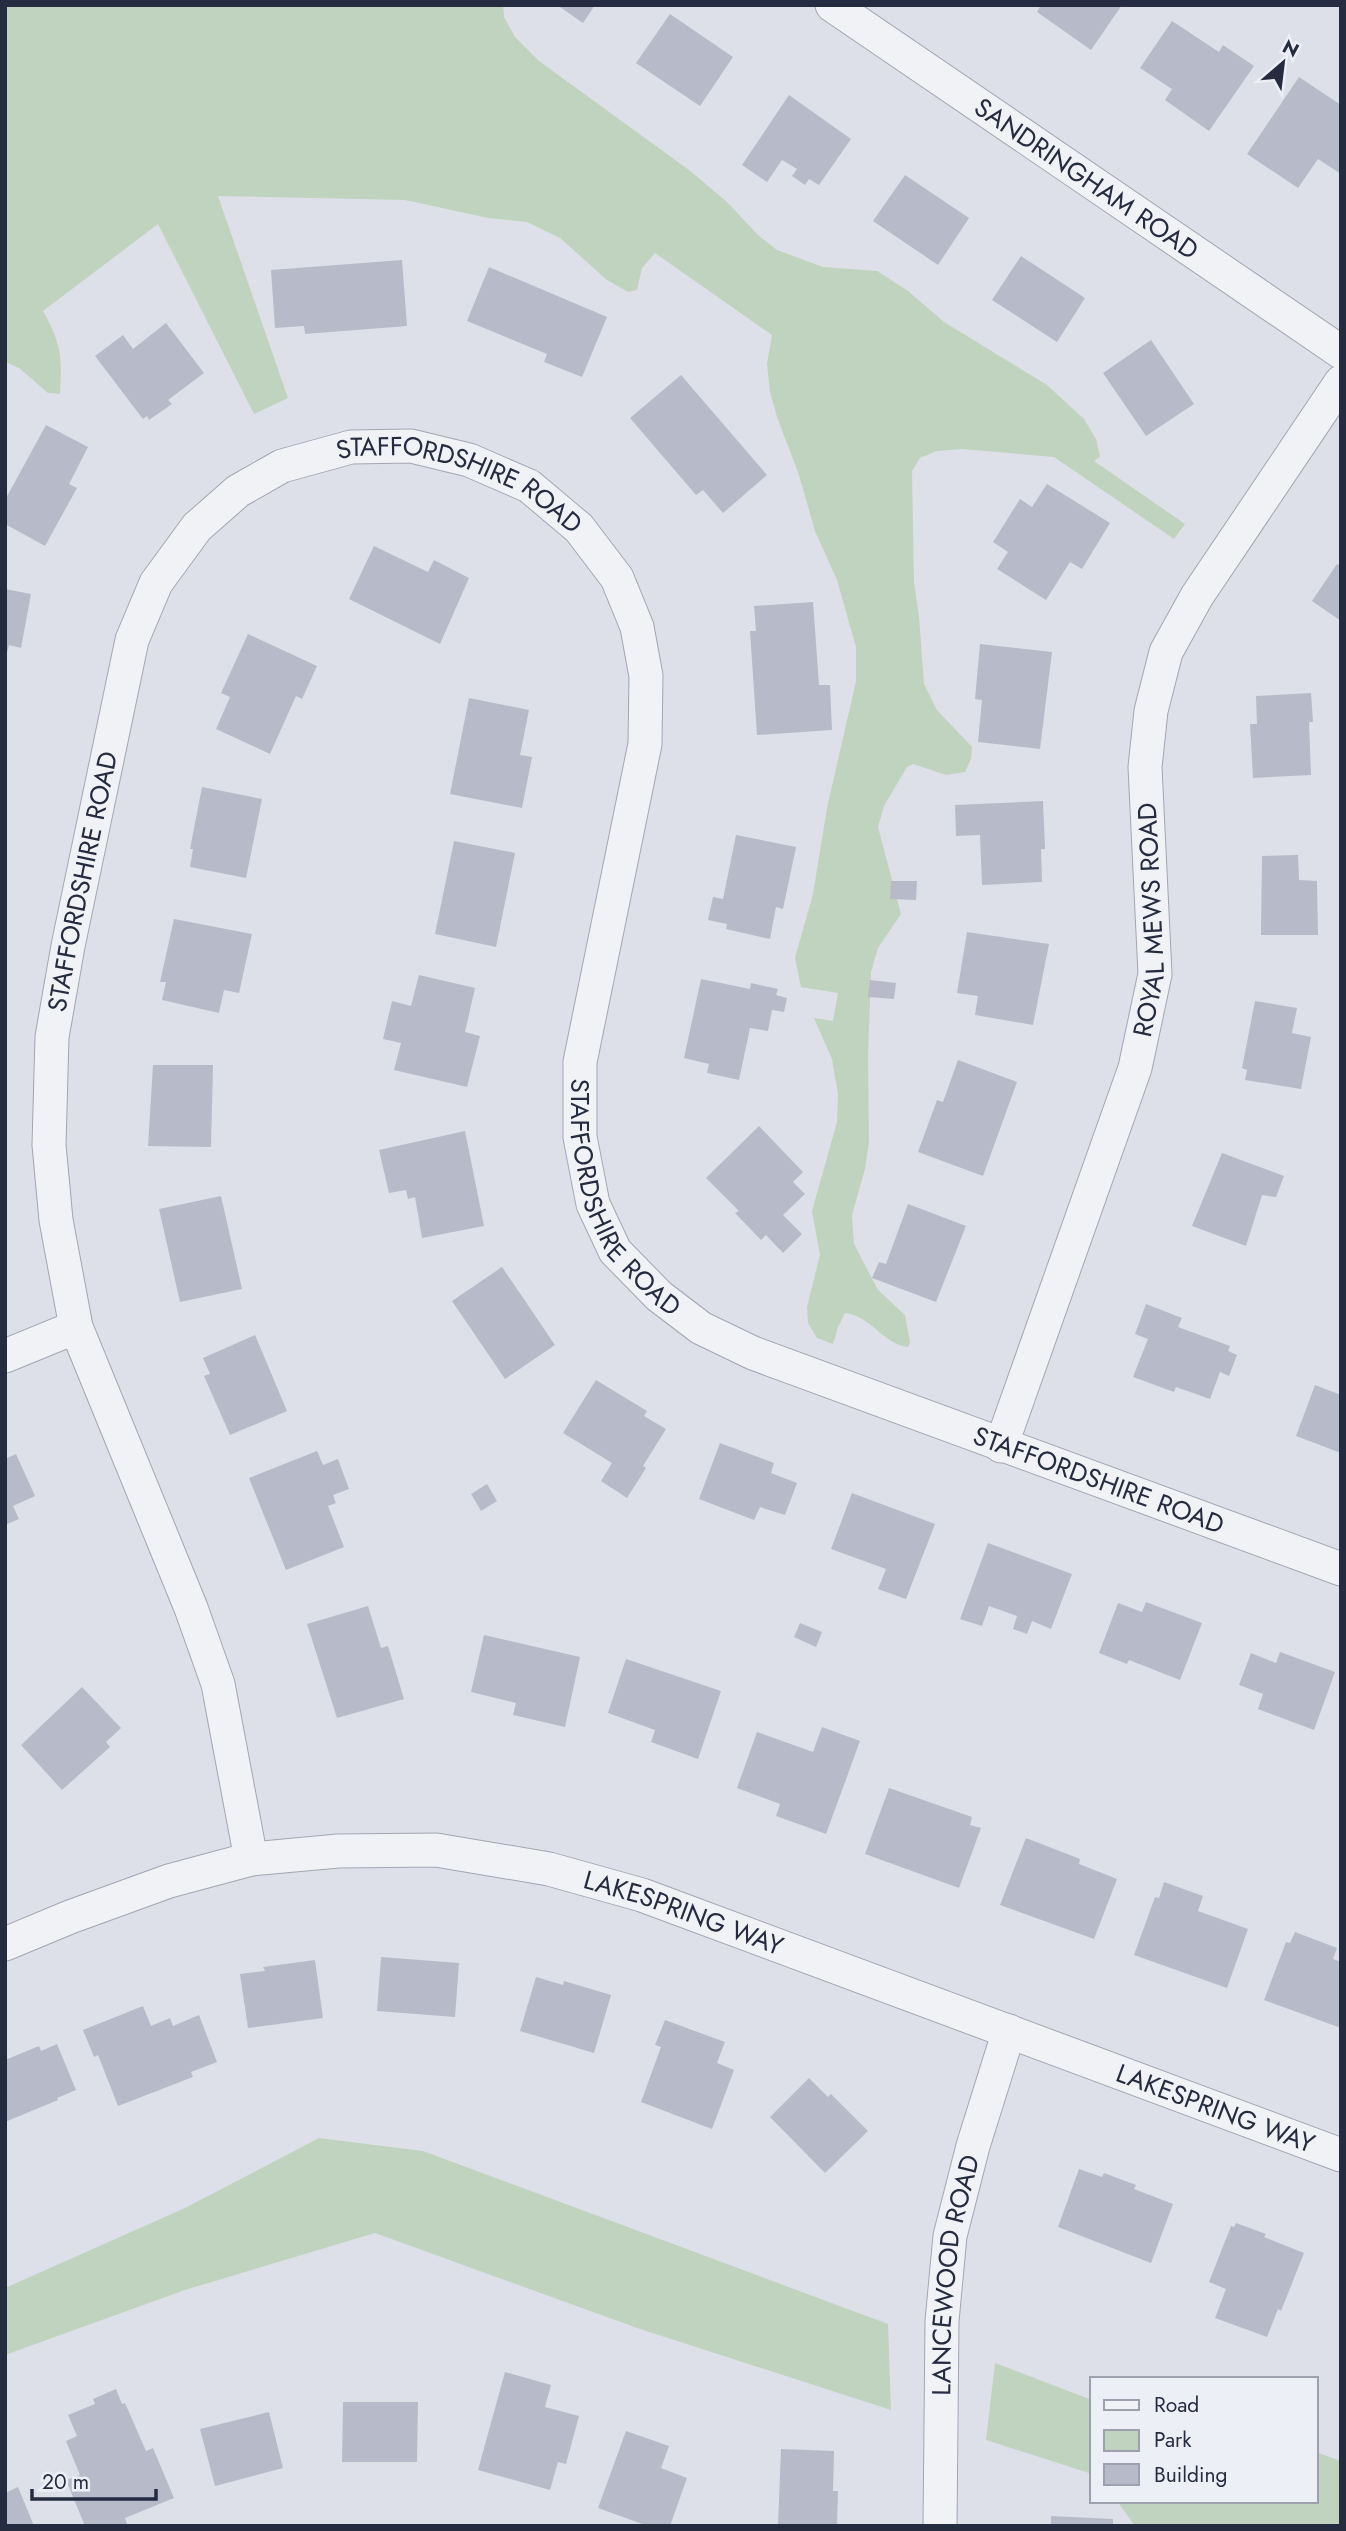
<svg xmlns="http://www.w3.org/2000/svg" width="1346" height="2531" font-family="Jost,sans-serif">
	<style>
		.green { fill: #c0d3be }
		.building { fill: #b7bbc9 }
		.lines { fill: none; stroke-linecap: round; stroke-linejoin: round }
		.minor-casing { stroke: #a2a6b2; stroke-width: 35 }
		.minor { stroke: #f0f2f6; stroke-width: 33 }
		.labels { text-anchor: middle; stroke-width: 5; stroke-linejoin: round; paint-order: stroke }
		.street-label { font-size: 26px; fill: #252c40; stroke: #edeff6 }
	</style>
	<rect width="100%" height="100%" fill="#dde0e8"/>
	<!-- green -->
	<path class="green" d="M5 5H503L504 17 515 37 539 61 689 170 727 202 759 236 777 250 823 267 877 271 908 291 944 322 1047 385 1084 419 1096 439 1100 457 1094 461 1185 524 1174 539 1054 457 962 449 937 451 920 458 912 471 914 582 919 617 924 684 937 710 972 747 971 759 965 772 946 775 913 764 907 767 884 806 878 827 901 914 878 948 871 972 868 1054 869 1142 865 1169 852 1215 854 1244 878 1290 905 1315 910 1342 908 1347C883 1344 871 1316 845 1313L838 1327 833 1344 817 1338 808 1323 807 1307 820 1255 812 1211 837 1122 838 1094 832 1059 814 1018 833 1021 838 993 801 987 795 958 813 894 827 808 856 681V647L837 580 815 531 799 475 777 417 770 392 767 364 772 335 655 253 642 268 637 290 628 292 607 280 560 238 527 222 488 218 405 200 218 196 288 398 254 414 158 224 43 311C62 345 62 357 60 394L48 393 19 368 5 362Z
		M319 2138 423 2151 888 2324 891 2410 640 2329 375 2233 185 2290 5 2355V2288L185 2208Z
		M995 2363 1092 2400V2474L986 2440Z
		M1316 2452 1341 2461V2526H1135L1117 2501H1316Z"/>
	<!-- building -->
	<path class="building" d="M557 5H595L583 23Z
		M1041 5H1122L1091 50 1037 12Z
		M670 14 733 57 700 106 636 63Z
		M1172 21 1219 52 1223 45 1254 66 1209 131 1165 100 1172 89 1140 68Z
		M1299 77 1341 105V174L1318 159 1298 188 1247 154Z
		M789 95 851 139 819 185 809 179 805 185 792 176 797 169 782 160 767 182 742 165Z
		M905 175 969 218 938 265 873 221Z
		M1021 256 1085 298 1057 342 992 300Z
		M402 260 407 326 305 334 304 326 275 328 271 270Z
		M489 267 607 317 582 377 544 362 547 354 467 321Z
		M166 323 204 373 168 400 172 404 149 420 147 416 143 419 95 356 123 335 133 349Z
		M1151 340 1194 404 1146 436 1103 373Z
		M681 375 767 475 723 513 703 490 696 495 630 418Z
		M46 425 88 447 69 484 77 488 45 546 5 524V500Z
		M1047 484 1110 523 1082 569 1070 562 1046 600 997 569 1008 552 993 542 1020 499 1032 507Z
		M374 546 428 572 434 560 469 578 440 644 349 599Z
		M1337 564 1341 566V621L1312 601Z
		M5 589 31 594 21 648 9 645 6 656Z
		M813 602 819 685H830L832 730 757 735 750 631H756L754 606Z
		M248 634 317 666 302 699 296 696 270 754 216 729 230 697 221 693Z
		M980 644 1052 652 1040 749 978 742 982 700 975 699Z
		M1311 693 1313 722H1309L1311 775 1253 778 1250 724H1257L1256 696Z
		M469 698 529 710 520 755 532 757 522 808 450 794Z
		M202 787 262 799 246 878 190 867 193 849H190Z
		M1043 801 1045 849H1041L1042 882 982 885 980 835 956 836 955 805Z
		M736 835 796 847 783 909 776 907 770 939 726 929 727 924 708 920 713 897 723 899Z
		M454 841 515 853 496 947 435 934Z
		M1298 855 1299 880 1317 881 1318 935H1261L1262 856Z
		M891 881H917L916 900 890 899Z
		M174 919 252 934 239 993 224 990 219 1013 162 1000 166 982H160Z
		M967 932 1049 944 1033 1025 975 1015 978 996 957 993Z
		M419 975 475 988 465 1032 480 1036 467 1087 394 1070 401 1043 383 1039 392 1001 411 1006Z
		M701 979 750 989 751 983 778 989 776 995 787 998 784 1012 772 1010 768 1031 750 1028 739 1080 707 1073 709 1064 684 1058Z
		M870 980 896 983 894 999 868 997Z
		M1255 1001 1297 1008 1292 1033 1311 1037 1301 1089 1245 1080 1247 1070 1242 1068Z
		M958 1060 1017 1082 983 1176 918 1152 937 1100 943 1102Z
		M153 1065H213L211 1147 148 1146Z
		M759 1126 803 1172 793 1182 805 1194 783 1215 802 1234 783 1253 766 1235 761 1240 735 1213 739 1211 706 1178Z
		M465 1131 484 1226 422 1238 415 1197 408 1199 406 1190 389 1193 379 1150Z
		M1222 1153 1284 1176 1276 1197 1262 1195 1246 1246 1192 1226Z
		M221 1196 242 1289 180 1302 159 1209Z
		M908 1204 966 1226 936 1302 872 1278 879 1262 886 1264Z
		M502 1267 555 1345 505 1379 452 1301Z
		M1146 1304 1182 1318 1178 1327 1230 1346 1228 1351 1237 1355 1229 1376 1220 1372 1210 1399 1176 1387 1174 1392 1133 1377 1148 1339 1135 1334Z
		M255 1335 287 1411 230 1435 204 1376 210 1374 203 1358Z
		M596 1380 647 1411 644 1416 666 1429 643 1466 646 1468 627 1498 601 1481 612 1463 563 1433Z
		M1315 1385 1341 1395V1453L1296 1436Z
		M720 1443 774 1463 771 1473 797 1483 785 1515 760 1507 754 1520 699 1499Z
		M317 1451 323 1465 338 1459 349 1489 333 1495 336 1503 328 1506 344 1547 286 1570 249 1478Z
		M16 1454 35 1496 13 1506 19 1519 5 1525V1459Z
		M487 1484 497 1501 481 1511 471 1494Z
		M852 1493 935 1524 906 1599 878 1589 886 1569 831 1549Z
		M988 1543 1072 1574 1051 1629 1032 1621 1027 1634 1013 1629 1017 1616 989 1606 982 1626 960 1619Z
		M1146 1602 1202 1623 1180 1680 1129 1660 1127 1664 1099 1653 1118 1603 1142 1612Z
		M368 1606 381 1648 388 1646 404 1699 337 1718 307 1624Z
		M800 1623 822 1632 816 1647 794 1637Z
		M484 1635 580 1657 565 1727 513 1715 516 1703 471 1692Z
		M1280 1652 1335 1672 1314 1730 1258 1709 1263 1694 1239 1685 1251 1653 1276 1663Z
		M626 1659 721 1691 698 1759 651 1742 655 1730 608 1713Z
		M82 1687 121 1728 106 1742 110 1747 62 1790 21 1745Z
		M822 1727 860 1741 826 1834 776 1816 780 1804 737 1788 757 1732 813 1752Z
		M889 1788 972 1817 970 1825 981 1828 959 1888 865 1854Z
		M1026 1838 1080 1859 1079 1864 1117 1879 1094 1939 1000 1905Z
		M1164 1882 1203 1896 1198 1911 1248 1929 1227 1988 1134 1955 1155 1897 1159 1898Z
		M1295 1932 1337 1948 1333 1959 1341 1962V2028L1264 2000 1286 1942 1290 1943Z
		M381 1957 459 1963 455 2017 377 2011Z
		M315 1960 323 2018 248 2028 240 1974 265 1971 263 1967Z
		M536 1977 563 1985 564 1981 611 1995 594 2053 520 2031Z
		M143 2006 151 2026 170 2018 173 2026 199 2015 217 2062 191 2072 193 2077 118 2106 98 2055 94 2057 83 2030Z
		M665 2020 725 2042 717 2063 734 2070 712 2129 641 2102 661 2047 655 2045Z
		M57 2044 76 2090 57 2098 58 2100 5 2122V2060L39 2046 41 2051Z
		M809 2078 828 2097 831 2094 868 2131 825 2173 770 2117Z
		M1079 2169 1102 2177 1104 2173 1136 2185 1134 2189 1173 2204 1151 2263 1058 2227Z
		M1236 2223 1266 2234 1264 2237 1304 2253 1281 2311 1278 2309 1267 2337 1215 2318 1226 2289 1209 2282 1231 2226 1234 2227Z
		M505 2372 551 2385 545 2407 579 2416 566 2464 558 2462 550 2490 478 2470Z
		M116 2389 122 2404 125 2403 146 2451 153 2448 174 2498 125 2518 127 2524 123 2526H85L66 2480 80 2475 66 2441 77 2436 68 2415 95 2404 93 2399Z
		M343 2402H418L417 2462H342Z
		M269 2412 283 2468 215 2486 200 2429Z
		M626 2431 669 2446 661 2468 687 2478 670 2526H648L598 2508Z
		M781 2449 834 2451 833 2491H838L837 2526H778Z
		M18 2487 34 2526H5V2493Z
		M1051 2516 1113 2519V2526H1051Z"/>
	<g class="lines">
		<defs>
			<g id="minor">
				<path id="s1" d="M832 5 1341 352"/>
				<path d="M5 1356 76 1327"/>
				<path id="s2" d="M1001 1446 1135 1068 1155 974 1145 767 1151 711 1166 652 1197 596 1341 382"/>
				<path id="s3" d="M251 1859 218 1684 191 1608 76 1327 56 1220 49 1145 52 1037 68 946 132 640 156 583 197 527 238 491 282 466 351 447 411 446 469 460 529 486 579 528 617 578 637 627 646 676 645 744 580 1062V1137L593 1204 615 1251 659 1296 701 1328 753 1353 1341 1569"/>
				<path id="s4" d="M5 1944 70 1917 169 1881 251 1859 338 1851 436 1850 549 1869 642 1895 1341 2155"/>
				<path id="s5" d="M940 2526 942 2321 950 2236 973 2146 1009 2031"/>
			</g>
		</defs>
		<!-- minor casing -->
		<use href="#minor" class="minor-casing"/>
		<!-- minor -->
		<use href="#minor" class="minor"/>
	</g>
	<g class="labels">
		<!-- street labels -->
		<g class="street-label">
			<text dy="9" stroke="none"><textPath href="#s1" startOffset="308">SANDRINGHAM ROAD</textPath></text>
			<text dy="9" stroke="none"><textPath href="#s3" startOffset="1685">STAFFORDSHIRE ROAD</textPath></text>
			<text dy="9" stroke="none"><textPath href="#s3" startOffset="1013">STAFFORDSHIRE ROAD</textPath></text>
			<text dy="9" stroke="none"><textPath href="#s2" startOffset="551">ROYAL MEWS ROAD</textPath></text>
			<text dy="9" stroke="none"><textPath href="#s3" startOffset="2525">STAFFORDSHIRE ROAD</textPath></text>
			<text dy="9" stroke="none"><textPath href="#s3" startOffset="3113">STAFFORDSHIRE ROAD</textPath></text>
			<text dy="9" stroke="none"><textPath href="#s4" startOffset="702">LAKESPRING WAY</textPath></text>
			<text dy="9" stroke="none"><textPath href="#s4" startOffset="1269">LAKESPRING WAY</textPath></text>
			<text dy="9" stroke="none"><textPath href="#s5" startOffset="252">LANCEWOOD ROAD</textPath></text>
		</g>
	</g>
	<!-- border -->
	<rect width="1346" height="2531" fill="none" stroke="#252c40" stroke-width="14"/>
	<!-- legend -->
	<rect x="1090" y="2377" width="228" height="126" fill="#edeff6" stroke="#9da1ad" stroke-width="2"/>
	<rect x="1104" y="2400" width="35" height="10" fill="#f0f2f6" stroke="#9da1ad" stroke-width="2"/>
	<text x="1154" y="2412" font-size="21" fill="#252c40">Road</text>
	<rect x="1104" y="2430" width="35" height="21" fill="#c0d3be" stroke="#9da1ad" stroke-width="2"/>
	<text x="1154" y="2447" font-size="21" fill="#252c40">Park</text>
	<rect x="1104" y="2464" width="35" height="21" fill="#b7bbc9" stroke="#9da1ad" stroke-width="2"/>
	<text x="1154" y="2482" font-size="21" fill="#252c40">Building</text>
	<!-- north arrow -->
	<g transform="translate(1283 63) rotate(28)" stroke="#edeff6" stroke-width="5" paint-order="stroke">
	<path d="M0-5L12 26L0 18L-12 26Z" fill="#252c40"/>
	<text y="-10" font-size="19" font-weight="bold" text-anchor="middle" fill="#252c40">N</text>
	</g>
	<!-- scale -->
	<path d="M32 2489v10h124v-10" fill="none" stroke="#252c40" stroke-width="3.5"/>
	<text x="42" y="2489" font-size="21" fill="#252c40" stroke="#edeff6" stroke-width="5" paint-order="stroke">20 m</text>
</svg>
